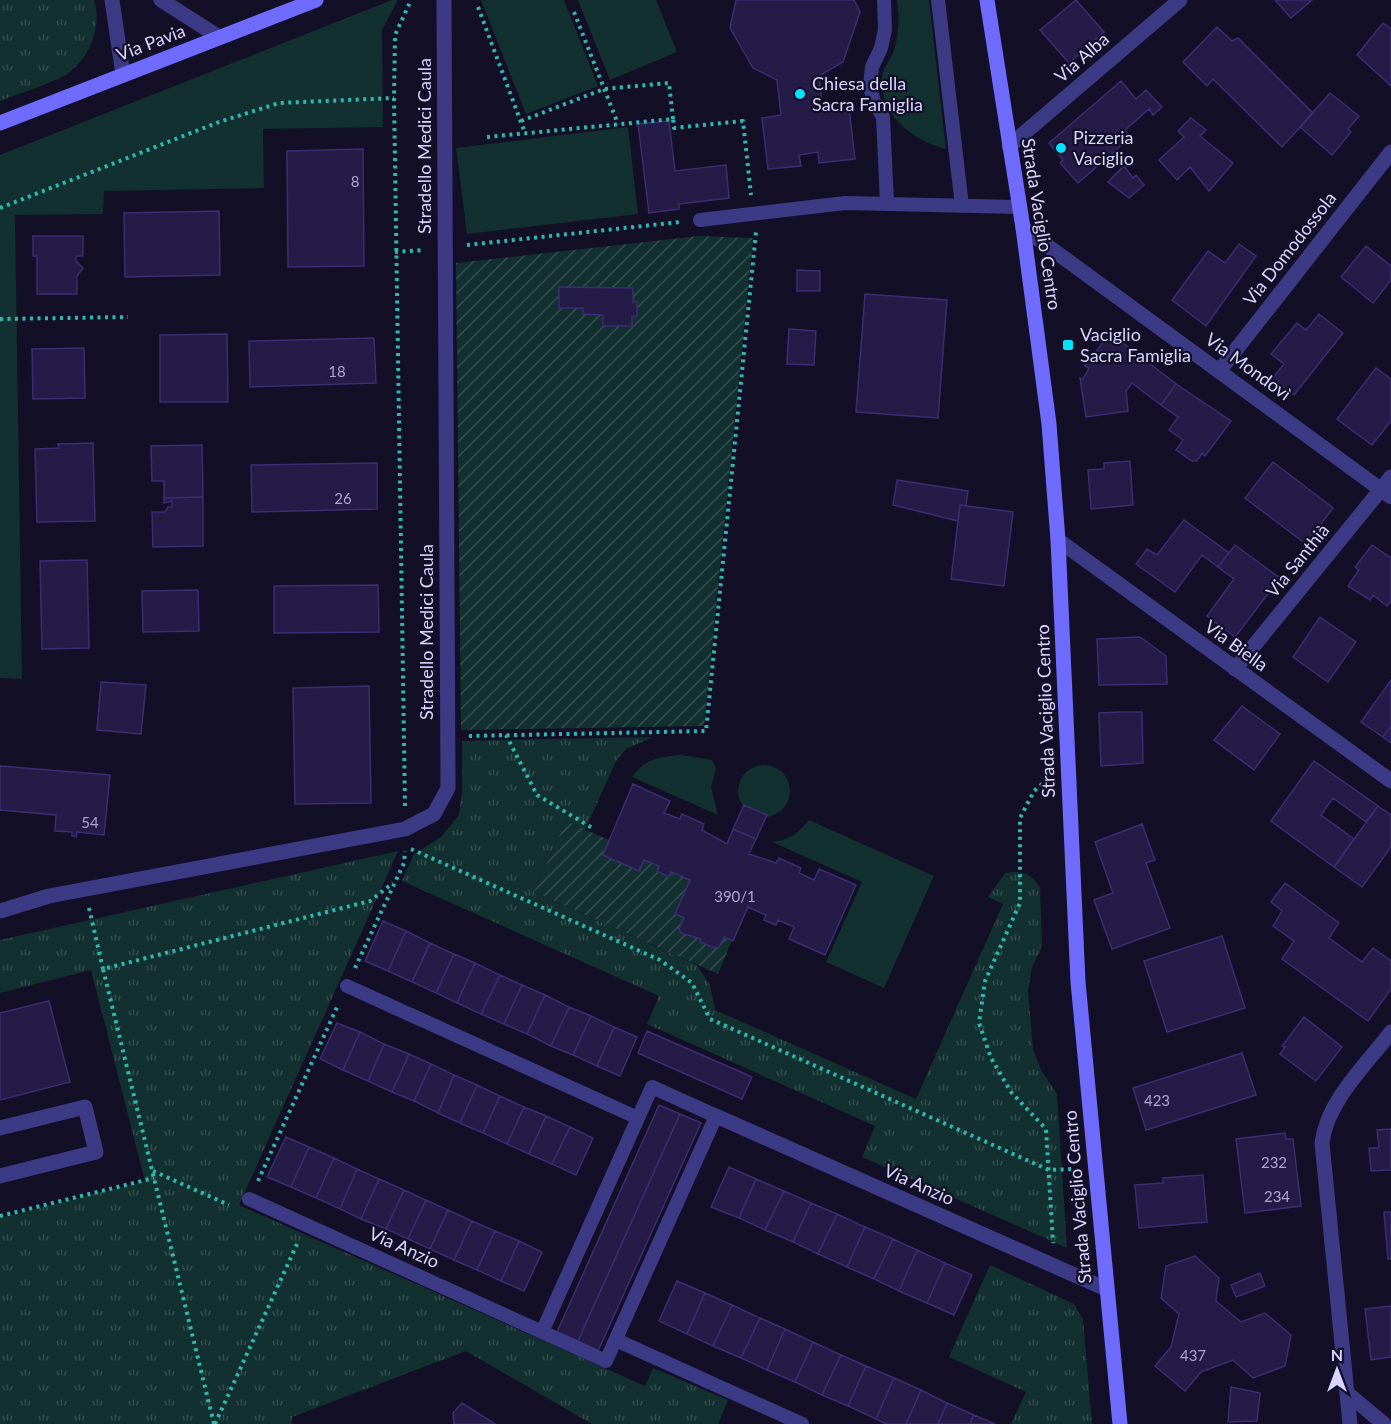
<svg xmlns="http://www.w3.org/2000/svg" width="1391" height="1424" font-family="Lato,sans-serif">
	<style>
		.grass { fill: #12302f }
		.park { fill: url(#park-tufts) }
		.garden { fill: url(#garden-furrows) }
		.building { fill: #241b47; stroke: #3b2d73; stroke-width: 1.5 }
		.lines { fill: none; stroke-linecap: round; stroke-linejoin: round }
		.path { stroke: #2fb8b0; stroke-width: 4; stroke-dasharray: 3 4.5; stroke-linecap: butt }
		.lane { stroke: #3d3a85; stroke-width: 14 }
		.street { stroke: #3d3a85; stroke-width: 15 }
		.secondary { stroke: #6f6bff; stroke-width: 15 }
		.poi-dot { fill: #00e5ff; stroke: #130f26; stroke-width: 2 }
		.labels { text-anchor: middle; stroke-width: 4.5; stroke-linejoin: round; paint-order: stroke }
		.number-label { font-size: 15px; fill: #aca6d1 }
		.street-label { font-size: 18px; fill: #d9d4ff; stroke: #130f26 }
		.poi-label { font-size: 18px; fill: #d9d4ff; stroke: #130f26; text-anchor: start }
	</style>
	<defs>
		<pattern id="park-tufts" width="24" height="20" patternUnits="userSpaceOnUse" patternTransform="scale(1.5)"><rect width="24" height="20" fill="#12302f"/><path d="M3 7l-1-3M5 7V3M7 7l1-3M15 17l-1-3M17 17v-4M19 17l1-3" fill="none" stroke="#344d4e"/></pattern>
		<pattern id="garden-furrows" width="10" height="10" patternUnits="userSpaceOnUse" patternTransform="scale(1.5)"><rect width="10" height="10" fill="#12302f"/><path d="M-1 1l2-2M0 10L10 0M9 11l2-2" fill="none" stroke="#344d4e"/></pattern>
	</defs>
	<rect width="100%" height="100%" fill="#130f26"/>
	<!-- grass -->
	<path class="grass" d="M392 0H398L382 30 383 127 263 129 264 188 104 191 103 214 15 215 22 679 0 678V155Z
		M481 0H564L598 86 526 114Z
		M578 0H656L677 52 610 80Z
		M897 0H929L946 149C913 141 878 115 882 76 883 69 889 61 892 55 899 38 900 18 897 0Z
		M628 127 638 214 467 234 456 148Z
		M681 755 712 760 716 769 711 787 718 815 632 777C645 758 659 757 681 755Z
		M738 791a26 26 0 1 1 52 0a26 26 0 1 1-52 0Z
		M809 820 934 876 884 988 826 962 862 882 772 842C789 840 798 834 809 820Z"/>
	<!-- park -->
	<path class="park" d="M0 0H94C102 25 91 55 70 72 57 82 17 94 0 101Z
		M653 737 626 749 616 761 585 830 566 821 534 892 697 965 710 985 715 1010 916 1099 1003 904 988 897 1005 873C1021 870 1031 873 1040 887L1042 947 1032 967 1028 991 1033 1049 1041 1070 1057 1094 1067 1248 862 1157 875 1126 647 1024 659 996 402 881 414 854 441 837 459 815 462 792V741Z
		M398 851 239 1205 645 1386 653 1368 728 1400 718 1424H592L466 1351 292 1417V1424H0V1218L145 1181 91 970 0 993V940Z
		M990 1265 1074 1304 1083 1319 1092 1424H1011L1026 1392 949 1357Z"/>
	<!-- garden -->
	<path class="garden" d="M699 236 753 238 704 726 461 730 456 263Z
		M566 821 609 840 603 855 639 871 644 860 659 866 657 871 669 877 671 872 690 880 675 914 684 918 679 929 681 933 701 939V942L715 948 720 947 724 937 732 940 718 974 534 892Z"/>
	<!-- building -->
	<path class="building" d="M736 0H854L860 12 843 62 819 76 823 111 849 108 855 159 819 163 818 152 799 155 801 166 768 169 762 118 781 115 777 80 753 68 730 28Z
		M1076 0 1104 32 1069 63 1040 30Z
		M1275 0H1312L1291 18Z
		M1383 23 1391 29V86L1357 55Z
		M1217 27 1232 41 1238 38 1313 113 1282 147 1213 79 1207 86 1183 62Z
		M1121 81 1136 99 1146 90 1162 107 1153 115 1149 109 1125 130 1131 137 1078 183 1060 163 1063 160 1049 143Z
		M1330 93 1359 116 1348 129 1351 132 1332 155 1300 127Z
		M1191 118 1206 130 1200 136 1233 163 1209 191 1190 167 1177 180 1159 160 1184 137 1178 131Z
		M669 121 675 171 726 165 729 198 679 204V209L649 213 638 124Z
		M363 149 364 266 288 267 287 151Z
		M1124 166 1133 178 1136 175 1144 185 1129 198 1108 182Z
		M219 211 220 275 125 277 124 213Z
		M33 236H83V256H76V261L83 268 77 276V294H37V256H33Z
		M1239 244 1256 256 1206 326 1172 300 1208 251 1225 263Z
		M1366 246 1391 266V280L1373 303 1341 277Z
		M797 270 820 271V291H797Z
		M559 287 633 288V302H637V316H632V326H603V315L583 314V308H559Z
		M865 294 947 300 938 418 856 412Z
		M1319 314 1343 333 1294 395 1272 379 1284 364 1271 354 1297 323 1306 330Z
		M789 329 816 331 814 365 787 364Z
		M1110 333 1176 384 1161 405 1132 383 1126 391 1128 411 1086 417 1080 378 1083 379 1089 368 1085 366Z
		M227 334 228 402H160V335Z
		M374 338 376 383 250 387 249 341Z
		M84 348 85 398 33 399 32 349Z
		M1376 368 1391 379V421L1372 445 1337 419Z
		M1176 384 1231 421 1205 456 1202 453 1197 461H1192L1176 450 1183 440 1169 430 1178 417 1161 405Z
		M93 443 95 521 37 522 35 449 59 448 58 444Z
		M202 445 203 497 164 498V481H152L151 446Z
		M1130 461 1133 505 1091 509 1088 470 1104 469V463Z
		M1273 462 1333 508 1306 544 1245 498Z
		M377 463V509L252 512 251 465Z
		M897 480 968 491 966 506 960 505 958 521 893 505Z
		M203 497V546L153 547 152 512H165L168 507H172V501L164 503V498Z
		M960 505 1013 512 1004 586 951 579Z
		M1184 520 1229 553 1218 567 1202 555 1175 592 1136 564 1147 549 1157 555Z
		M1235 545 1280 578 1235 637 1207 616 1234 579 1218 567Z
		M1372 545 1391 558V601L1387 606 1373 595 1370 600 1348 586 1359 570 1355 567Z
		M87 560 89 648 42 649 40 561Z
		M378 585 379 632 274 633V586Z
		M198 590 199 631 143 632 142 591Z
		M1320 617 1356 642 1328 682 1293 657Z
		M1140 637 1166 656 1167 684 1099 685 1097 639Z
		M1391 680V726L1383 737 1361 722Z
		M101 682 146 685 141 734 97 730Z
		M369 686 371 803 295 804 293 688Z
		M1242 706 1280 734 1254 770 1214 740Z
		M1121 712H1142L1143 763 1101 766 1099 713Z
		M1391 726V743L1383 737Z
		M1314 761 1378 806 1366 822 1333 798 1321 815 1354 839 1334 867 1271 821Z
		M0 766 110 775 104 835 77 832 76 837 72 836V832L55 831 56 815 0 810Z
		M633 784 670 801 664 813 680 819 682 814 704 824 702 830 727 844 733 829 756 839 749 854 776 863 779 858 801 868 799 873 814 880 819 869 856 885 825 955 789 939 794 927 778 920 776 925 764 920 766 915 748 907 733 941 724 937 719 947 715 948 700 942 701 939 681 933 679 929 684 918 675 914 690 880 671 872 669 877 657 871 659 866 644 860 639 871 603 855Z
		M744 805 767 815 756 839 733 829Z
		M1378 806 1391 815V847L1362 887 1334 867Z
		M1142 824 1155 860 1146 863 1170 928 1112 949 1094 900 1113 893 1095 842Z
		M1285 883 1339 923 1329 938 1362 962 1373 948 1391 961V989L1368 1021 1282 959 1294 941 1273 926 1282 911 1271 902Z
		M383 921 406 931 388 971 365 961Z
		M406 931 430 943 412 982 388 971Z
		M1222 936 1245 1008 1167 1032 1144 961Z
		M430 943 454 954 436 993 412 982Z
		M454 954 475 963 457 1003 436 993Z
		M475 963 500 975 481 1014 457 1003Z
		M500 975 522 985 504 1024 481 1014Z
		M522 985 545 995 527 1034 504 1024Z
		M545 995 569 1007 551 1046 527 1034Z
		M49 1001 70 1082 0 1100V1013Z
		M569 1007 591 1016 573 1055 551 1046Z
		M591 1016 614 1027 597 1066 573 1055Z
		M1304 1017 1342 1047 1316 1081 1280 1054 1285 1047 1282 1046Z
		M337 1023 360 1032 343 1070 320 1059Z
		M614 1027 637 1037 620 1076 597 1066Z
		M647 1031 752 1077 742 1099 638 1053Z
		M360 1032 384 1044 368 1081 343 1070Z
		M384 1044 409 1054 392 1092 368 1081Z
		M1242 1053 1256 1095 1146 1130 1133 1088Z
		M409 1054 431 1064 414 1101 392 1092Z
		M431 1064 454 1075 438 1113 414 1101Z
		M454 1075 477 1085 460 1123 438 1113Z
		M477 1085 500 1096 483 1133 460 1123Z
		M500 1096 524 1107 507 1144 483 1133Z
		M659 1105 680 1114 578 1341 557 1332Z
		M524 1107 546 1116 529 1154 507 1144Z
		M680 1114 701 1123 598 1351 578 1341Z
		M546 1116 570 1127 552 1164 529 1154Z
		M570 1127 593 1138 576 1175 552 1164Z
		M1391 1129V1170L1371 1171 1369 1148H1379L1377 1130Z
		M1285 1133 1286 1139H1293L1301 1206 1245 1213 1236 1139Z
		M286 1137 309 1147 291 1187 267 1177Z
		M309 1147 334 1158 316 1198 291 1187Z
		M334 1158 357 1169 340 1209 316 1198Z
		M729 1167 756 1179 739 1218 711 1207Z
		M357 1169 379 1179 361 1219 340 1209Z
		M1203 1175 1207 1222 1139 1228 1135 1185 1163 1183V1178Z
		M379 1179 404 1190 386 1229 361 1219Z
		M756 1179 784 1191 765 1230 739 1218Z
		M404 1190 426 1200 408 1239 386 1229Z
		M784 1191 811 1203 793 1242 765 1230Z
		M426 1200 448 1210 430 1249 408 1239Z
		M811 1203 837 1214 818 1254 793 1242Z
		M448 1210 472 1221 454 1260 430 1249Z
		M1384 1212H1391V1259H1388Z
		M837 1214 865 1227 847 1267 818 1254Z
		M472 1221 495 1231 477 1270 454 1260Z
		M865 1227 893 1239 874 1279 847 1267Z
		M495 1231 519 1241 501 1281 477 1270Z
		M893 1239 917 1250 899 1291 874 1279Z
		M519 1241 542 1252 524 1291 501 1281Z
		M917 1250 945 1263 927 1303 899 1291Z
		M1195 1256 1219 1278 1216 1301 1241 1322 1265 1313 1291 1335 1285 1366 1253 1378 1233 1360 1201 1372 1185 1391 1155 1366 1171 1347 1179 1314 1161 1298 1166 1266Z
		M945 1263 972 1275 954 1315 927 1303Z
		M1260 1273 1265 1286 1236 1297 1231 1285Z
		M677 1281 705 1293 687 1334 659 1321Z
		M705 1293 732 1305 713 1346 687 1334Z
		M732 1305 760 1318 741 1358 713 1346Z
		M1391 1306V1357L1371 1360 1365 1309Z
		M760 1318 785 1329 767 1370 741 1358Z
		M785 1329 813 1342 795 1382 767 1370Z
		M813 1342 841 1355 822 1395 795 1382Z
		M841 1355 866 1366 848 1406 822 1395Z
		M866 1366 894 1378 876 1419 848 1406Z
		M894 1378 921 1390 906 1424H886L876 1419Z
		M1231 1387 1260 1393 1257 1421 1228 1422Z
		M921 1390 947 1403 938 1424H906Z
		M462 1403 495 1424H454L453 1413Z
		M947 1403 974 1415 970 1424H938Z
		M974 1415 995 1424H970Z"/>
	<g class="lines">
		<!-- path -->
		<path class="path" d="M478 7 525 133
			M574 12 618 124
			M521 121 604 89 669 83 673 119
			M487 137 673 119 674 128 743 121 751 195
			M0 208 219 122 279 103 394 98
			M467 245 680 222
			M395 252 424 250
			M0 319 128 317
			M506 735 537 795 594 829
			M469 736 706 731 756 232
			M1048 779 1034 791 1020 818V903L985 981 979 1023 991 1058 1011 1092 1046 1129 1053 1243
			M405 806 394 98 395 35 411 0
			M411 849 660 960 692 983 710 1019 1049 1170 1074 1169
			M89 908 103 969
			M355 968 404 863 405 851
			M153 1171 229 1205
			M258 1181 338 1005
			M0 1216 154 1178
			M214 1424 103 969 370 901 393 883
			M215 1424 297 1244"/>
		<!-- lane -->
		<path class="lane" d="M884 0 885 30 881 48 872 67 870 87 874 102 883 117 887 204
			M938 0 962 206
			M700 220 845 203 1019 207
			M347 986 638 1118
			M249 1199 606 1361 716 1116 652 1087 542 1332
			M616 1340 802 1424"/>
		<!-- street -->
		<path class="street" d="M112 0 123 75
			M161 0 219 37
			M1009 146 1180 0
			M1023 228 1391 497
			M1220 370 1391 152
			M1058 540 1391 781
			M1235 669 1391 477
			M0 911 49 896 405 829 434 814 448 788 444 0
			M716 1116 1106 1289
			M0 1128 85 1107 96 1152 0 1176
			M1347 1393 1384 1424
			M1350 1424 1322 1143C1327 1101 1366 1065 1391 1032"/>
		<!-- secondary -->
		<path class="secondary" d="M987 0 1023 228 1049 424 1058 540 1078 982 1120 1424
			M0 123 316 0"/>
	</g>
	<!-- markers -->
	<g class="poi-dot">
		<circle cx="800" cy="94" r="6"/>
		<circle cx="1061" cy="148" r="6"/>
		<rect x="1062" y="339" width="12" height="12" rx="3"/>
	</g>
	<g class="labels">
		<!-- number labels -->
		<g class="number-label">
			<text x="355" y="187">8</text>
			<text x="337" y="377">18</text>
			<text x="343" y="504">26</text>
			<text x="90" y="828">54</text>
			<text x="735" y="902">390/1</text>
			<text x="1157" y="1106">423</text>
			<text x="1274" y="1168">232</text>
			<text x="1277" y="1202">234</text>
			<text x="1193" y="1361">437</text>
		</g>
		<!-- street labels -->
		<g class="street-label">
			<text transform="translate(151 43) rotate(-21)" y="6">Via Pavia</text>
			<text transform="translate(1082 58) rotate(-41)" y="6">Via Alba</text>
			<text transform="translate(425 146) rotate(-90)" y="6">Stradello Medici Caula</text>
			<text transform="translate(1041 224) rotate(81)" y="6">Strada Vaciglio Centro</text>
			<text transform="translate(1290 249) rotate(-52)" y="6">Via Domodossola</text>
			<text transform="translate(1248 367) rotate(36)" y="6">Via Mondovì</text>
			<text transform="translate(1298 561) rotate(-51)" y="6">Via Santhià</text>
			<text transform="translate(427 632) rotate(-90)" y="6">Stradello Medici Caula</text>
			<text transform="translate(1236 646) rotate(36)" y="6">Via Biella</text>
			<text transform="translate(1046 711) rotate(-92)" y="6">Strada Vaciglio Centro</text>
			<text transform="translate(919 1185) rotate(24)" y="6">Via Anzio</text>
			<text transform="translate(1078 1197) rotate(-95)" y="6">Strada Vaciglio Centro</text>
			<text transform="translate(404 1248) rotate(24)" y="6">Via Anzio</text>
		</g>
		<!-- poi labels -->
		<g class="poi-label">
			<text x="812" y="90">Chiesa della<tspan x="812" dy="21">Sacra Famiglia</tspan></text>
			<text x="1073" y="144">Pizzeria<tspan x="1073" dy="21">Vaciglio</tspan></text>
			<text x="1080" y="341">Vaciglio<tspan x="1080" dy="21">Sacra Famiglia</tspan></text>
		</g>
	</g>
	<!-- north arrow -->
	<g transform="translate(1337 1370)" stroke="#130f26" stroke-width="4.5" paint-order="stroke">
	<path d="M0-4.5L10 22L0 15L-10 22Z" fill="#d9d4ff"/>
	<text y="-9" font-size="16" font-weight="bold" text-anchor="middle" fill="#d9d4ff">N</text>
	</g>
</svg>
